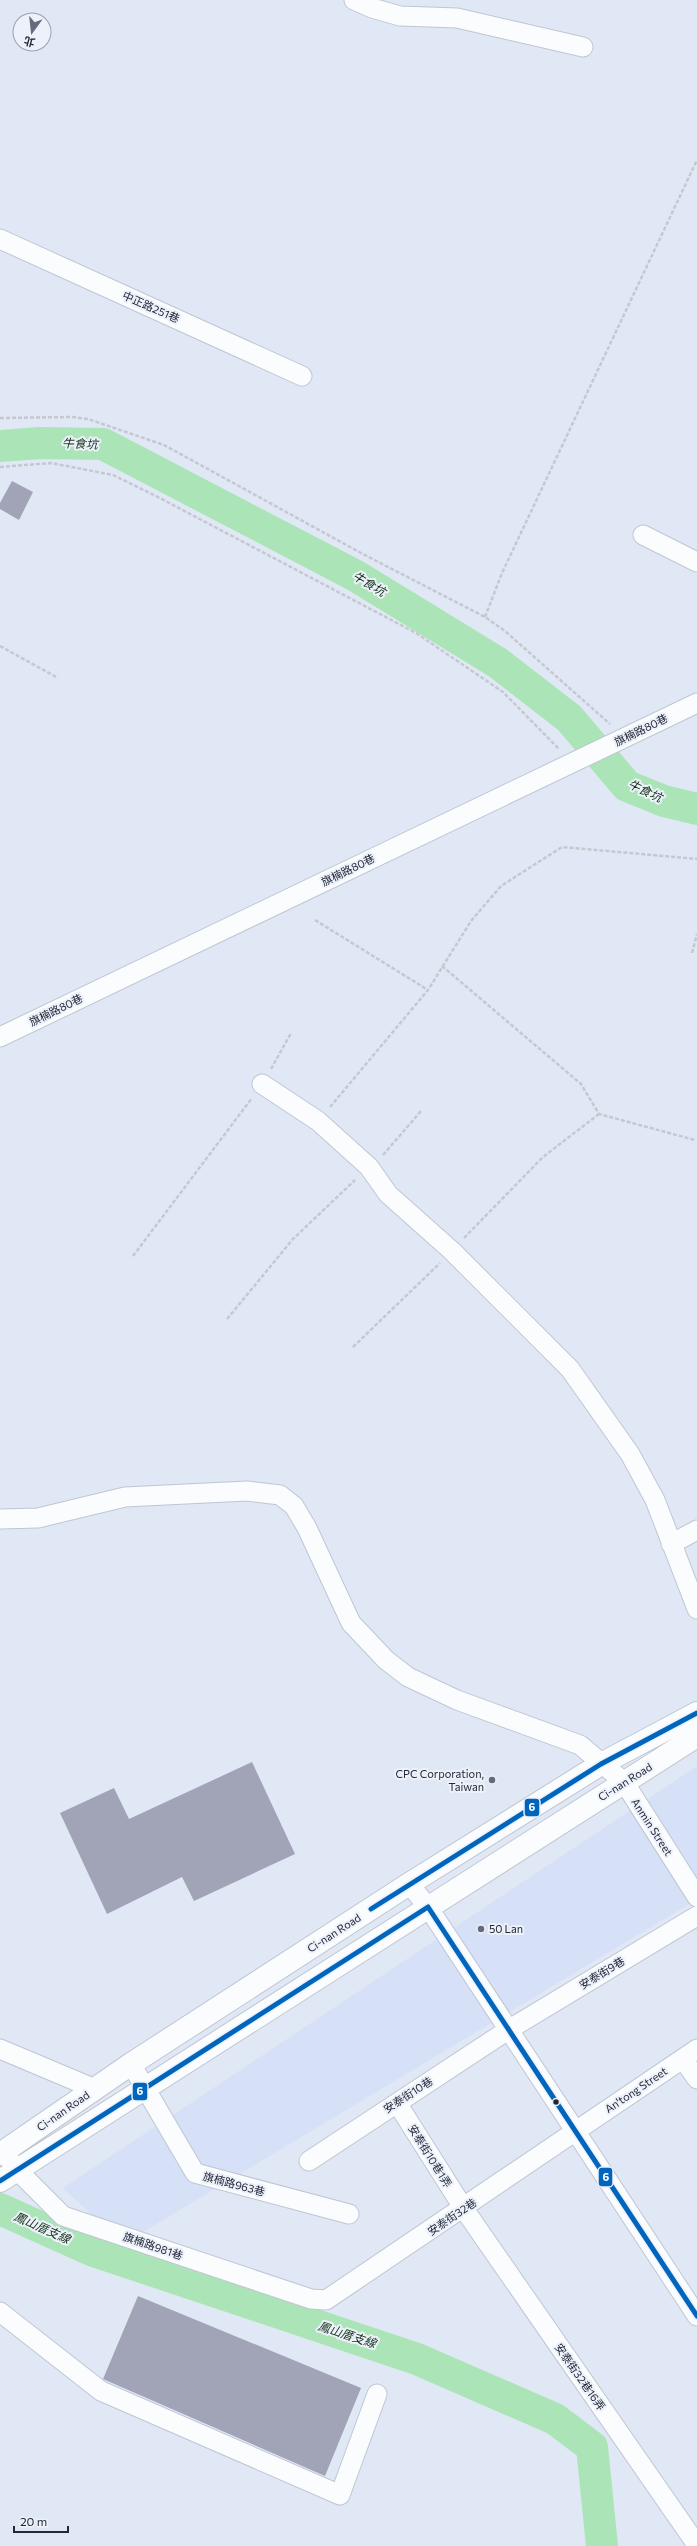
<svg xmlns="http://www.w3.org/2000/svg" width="697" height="2546" font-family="Commissioner,'Noto Sans TC',sans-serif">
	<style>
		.built { fill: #d6e0f6 }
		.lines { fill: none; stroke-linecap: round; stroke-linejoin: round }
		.river { stroke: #abe4b7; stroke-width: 32 }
		.building { fill: #a1a3b7 }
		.minor-casing { stroke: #bfc6d3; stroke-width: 21 }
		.major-casing { stroke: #bfc6d3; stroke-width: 24 }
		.path { stroke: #c6c8cf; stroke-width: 2.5; stroke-dasharray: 4 2; stroke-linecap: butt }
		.minor { stroke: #fafcfe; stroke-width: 19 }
		.major { stroke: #fafcfe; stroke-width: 22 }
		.bus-1-casing { stroke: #edf1fa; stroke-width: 8 }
		.bus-1 { stroke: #0065bd; stroke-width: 5 }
		.poi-dot { fill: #656b7a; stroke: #edf1fa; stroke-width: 1.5 }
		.bus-dot { fill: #222838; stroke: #edf1fa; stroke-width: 1.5 }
		.labels { text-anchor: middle; stroke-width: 4; stroke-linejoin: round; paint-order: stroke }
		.street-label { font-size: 11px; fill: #222838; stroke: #edf1fa }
		.poi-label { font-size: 11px; fill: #222838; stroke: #edf1fa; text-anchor: end }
		.water-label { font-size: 12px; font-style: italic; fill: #133217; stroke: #edf1fa }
		.line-badge { stroke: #edf1fa; stroke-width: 1.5 }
		.badge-label { font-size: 11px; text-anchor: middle; font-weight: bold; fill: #fff }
	</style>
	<rect width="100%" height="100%" fill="#e1e8f5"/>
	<!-- built -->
	<path class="built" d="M697 1766V1899L691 1903 123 2244 63 2188Z"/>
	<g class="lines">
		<!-- river -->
		<path class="river" d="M0 446 40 443 103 444 356 576 498 663 569 718 627 786 664 801 697 809
			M0 2209 91 2250 417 2359 555 2419 592 2447 602 2546"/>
	</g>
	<!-- building -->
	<path class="building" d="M12 481 33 492 19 520 0 509V503Z
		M252 1762 295 1854 194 1901 182 1877 107 1914 60 1813 114 1788 129 1819Z
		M138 2296 361 2388 325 2476 103 2379Z"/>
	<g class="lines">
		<defs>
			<path id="minor" d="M354 0 372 8 400 16 457 18 583 47
				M0 239 302 376
				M643 535 697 562
				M0 1037 697 703
				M262 1084 318 1121 369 1167 388 1194 452 1251 570 1369 630 1454 655 1500 697 1609
				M0 1519 38 1518 125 1497 247 1491 280 1495 294 1506 307 1528 351 1623 386 1660 408 1677 457 1700 580 1745 624 1782 697 1897
				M671 1544 697 1530
				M409 1884 428 1907 697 2316
				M0 2049 95 2089
				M683 2059 697 2079
				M131 2064 195 2173 349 2214
				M397 2103 464 2209 697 2545
				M9 2159 17 2170 63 2216 311 2299 326 2300 697 2049
				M309 2161 508 2030 697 1916
				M0 2312 101 2391 340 2495 377 2394"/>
			<path id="major" d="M0 2154 131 2064 409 1884 601 1764 697 1713
				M0 2181 697 1736"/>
		</defs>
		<!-- minor casing -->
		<use href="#minor" class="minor-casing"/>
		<!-- major casing -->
		<use href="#major" class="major-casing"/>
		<!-- path -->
		<path class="path" d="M0 418 73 417 88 419 164 445 361 553 485 617 505 631 610 724
			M0 467 51 463 113 475 156 496 416 633 503 692 559 749
			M485 617 502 573 697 160
			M0 646 58 678
			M315 920 428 990
			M692 953 697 934
			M442 966 581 1084 599 1114 695 1140
			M271 1069 291 1033
			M330 1107 428 990 471 921 501 886 562 847 697 859
			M383 1155 421 1111
			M464 1238 543 1157 599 1114
			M133 1256 252 1098
			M227 1319 293 1239 355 1180
			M353 1347 440 1263"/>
		<!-- minor -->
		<use href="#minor" class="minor"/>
		<!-- major -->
		<use href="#major" class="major"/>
		<defs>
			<path id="bus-1" d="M371 1909 601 1764 697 1713
				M0 2181 428 1907 697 2316"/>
		</defs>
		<!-- bus-1 casing -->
		<use href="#bus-1" class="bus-1-casing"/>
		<!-- bus-1 -->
		<use href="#bus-1" class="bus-1"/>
	</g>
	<!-- markers -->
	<g class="poi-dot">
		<circle cx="492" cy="1780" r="4"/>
		<circle cx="481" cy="1929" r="4"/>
	</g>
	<circle class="bus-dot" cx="556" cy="2102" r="3.5"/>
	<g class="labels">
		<!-- street labels -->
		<g class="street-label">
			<text transform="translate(151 307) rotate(24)" y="4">中正路251巷</text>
			<text transform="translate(641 730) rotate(-26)" y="4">旗楠路80巷</text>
			<text transform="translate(348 870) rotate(-26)" y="4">旗楠路80巷</text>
			<text transform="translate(56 1010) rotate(-26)" y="4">旗楠路80巷</text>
			<text transform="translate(625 1782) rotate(-32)" y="4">Ci-nan Road</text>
			<text transform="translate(652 1827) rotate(57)" y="4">Anmin Street</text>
			<text transform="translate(334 1933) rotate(-33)" y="4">Ci-nan Road</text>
			<text transform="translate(602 1973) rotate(-31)" y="4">安泰街9巷</text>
			<text transform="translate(636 2090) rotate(-34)" y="4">An'tong Street</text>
			<text transform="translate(408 2095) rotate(-33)" y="4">安泰街10巷</text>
			<text transform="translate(63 2111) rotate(-35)" y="4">Ci-nan Road</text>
			<text transform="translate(430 2156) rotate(58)" y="4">安泰街10巷1弄</text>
			<text transform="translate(234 2184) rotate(15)" y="4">旗楠路963巷</text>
			<text transform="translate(452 2217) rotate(-34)" y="4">安泰街32巷</text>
			<text transform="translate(153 2246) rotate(19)" y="4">旗楠路981巷</text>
			<text transform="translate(580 2377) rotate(55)" y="4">安泰街32巷16弄</text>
		</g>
		<!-- poi labels -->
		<g class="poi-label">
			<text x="484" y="1778">CPC Corporation,<tspan x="484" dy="13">Taiwan</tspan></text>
			<text x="489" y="1933" text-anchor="start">50 Lan</text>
		</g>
		<!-- water labels -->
		<g class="water-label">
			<text transform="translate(80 444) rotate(2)" y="4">牛食坑</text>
			<text transform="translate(369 584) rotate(31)" y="4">牛食坑</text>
			<text transform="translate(645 791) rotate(25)" y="4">牛食坑</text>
			<text transform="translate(42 2228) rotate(24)" y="4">鳳山厝支線</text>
			<text transform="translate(347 2335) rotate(18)" y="4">鳳山厝支線</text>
		</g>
	</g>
	<g class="line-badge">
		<rect x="524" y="1798" width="16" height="19" rx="4" fill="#0065bd"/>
		<rect x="132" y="2082" width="16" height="19" rx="4" fill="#0065bd"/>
		<rect x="598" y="2167" width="15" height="20" rx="4" fill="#0065bd"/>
	</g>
	<g class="badge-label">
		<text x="532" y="1811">6</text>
		<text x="140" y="2095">6</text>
		<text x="606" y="2181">6</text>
	</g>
	<!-- north arrow -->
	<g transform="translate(32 32) rotate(195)"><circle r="19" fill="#edf1fa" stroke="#9ca1ac"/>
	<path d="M0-3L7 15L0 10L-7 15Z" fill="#656b7a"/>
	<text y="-6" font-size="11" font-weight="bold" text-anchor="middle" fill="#222838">北</text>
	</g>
	<!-- scale -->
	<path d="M14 2526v6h54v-6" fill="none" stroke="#222838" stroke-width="2"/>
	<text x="20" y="2526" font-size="12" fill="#222838" stroke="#edf1fa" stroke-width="3" paint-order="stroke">20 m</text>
</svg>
